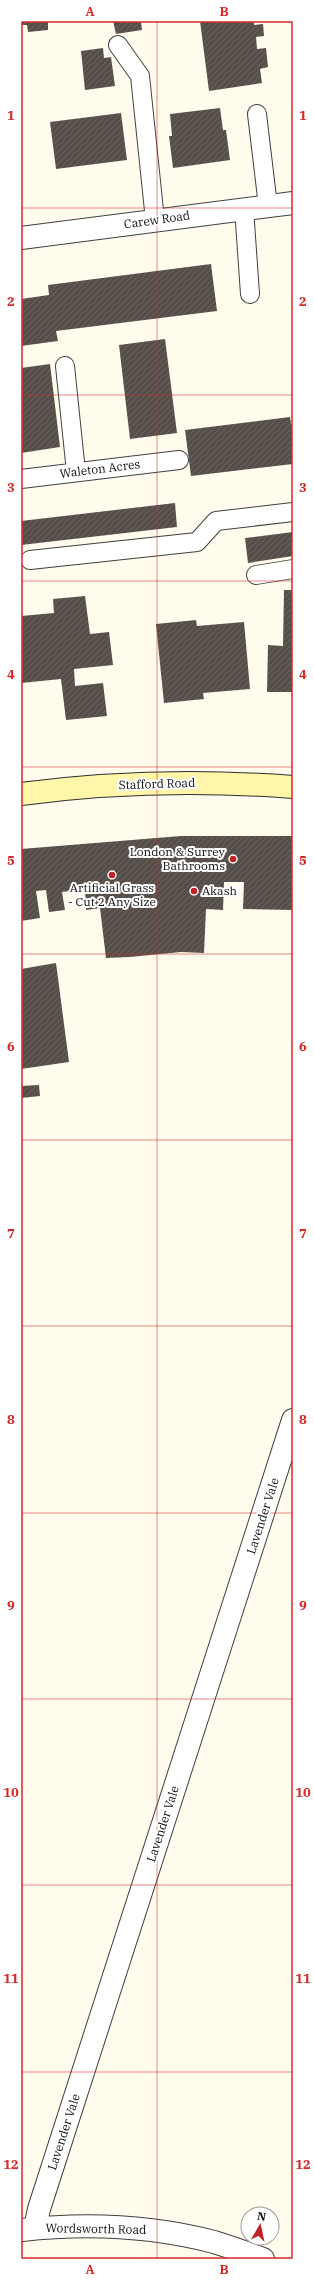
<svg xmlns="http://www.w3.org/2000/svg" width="314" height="2280" font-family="'IBM Plex Serif',serif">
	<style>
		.building { fill: url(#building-hatch) }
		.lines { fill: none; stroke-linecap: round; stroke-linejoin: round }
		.lane-casing { stroke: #404040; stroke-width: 20 }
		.street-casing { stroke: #404040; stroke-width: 24 }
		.secondary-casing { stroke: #2f2f2f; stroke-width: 24 }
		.lane { stroke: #fff; stroke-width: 18 }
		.street { stroke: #fff; stroke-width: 22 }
		.secondary { stroke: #fff6a9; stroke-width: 22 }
		.grid { fill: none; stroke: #d62828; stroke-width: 1; stroke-opacity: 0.55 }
		.poi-dot { fill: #c22127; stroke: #fff; stroke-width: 1.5 }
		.labels { text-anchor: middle; stroke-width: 4; stroke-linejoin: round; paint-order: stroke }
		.street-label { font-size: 12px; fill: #0d0d0d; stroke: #fff }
		.poi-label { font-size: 12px; fill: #0d0d0d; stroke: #fff; text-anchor: end }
		.neatline { fill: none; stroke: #d62828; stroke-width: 1.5 }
		.grid-label { font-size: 13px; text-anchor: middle; font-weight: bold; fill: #d62828 }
	</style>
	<defs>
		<pattern id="building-hatch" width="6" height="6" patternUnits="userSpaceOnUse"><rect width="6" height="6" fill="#564f49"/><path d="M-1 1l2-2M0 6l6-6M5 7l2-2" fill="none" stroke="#69645f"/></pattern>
	</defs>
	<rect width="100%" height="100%" fill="#fffcee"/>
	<!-- building -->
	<path class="building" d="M21 21H48V30L28 32 27 25H21Z
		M113 21H141L142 30 116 34Z
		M200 21H254V25L263 24 264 36 256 37 257 49 266 48 268 67 260 69 262 83 209 91Z
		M103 48 104 58 111 57 115 86 85 90 81 51Z
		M220 108 223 130H226L230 160 173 168 169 136H172L170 114Z
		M121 113 127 160 56 169 50 122Z
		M211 264 217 311 56 331 58 341 21 346V299L49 295 48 285Z
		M165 339 177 433 130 439 119 345Z
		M50 364 60 447 21 453V368Z
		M290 417 291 424H293V464L191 476 185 430Z
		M175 503 177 527 21 545V521Z
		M293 532V556L248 563 245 538Z
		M284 590H293V692H267L268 645 283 646Z
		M85 596 90 634 109 632 113 665 74 669 75 686 103 683 107 716 66 720 61 679 21 683V616L54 613 53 599Z
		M196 620 197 626 244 622 250 689 203 693 204 699 164 703 156 624Z
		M181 836H293V910L243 909 244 882H224L223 910 206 909 204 953 181 952 130 957 106 958 100 908 86 910 85 889 62 892 65 910 49 912 46 890 36 891 40 918 21 921V849Z
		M56 963 69 1062 21 1069V969Z
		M39 1085 40 1096 21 1098V1086Z"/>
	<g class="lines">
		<defs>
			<path id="lane" d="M118 45 140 76 155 220
				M257 114 268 206
				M244 208 250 294
				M65 366 76 472
				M21 479 179 460
				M30 560 197 542 216 521 293 512
				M256 575 293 569"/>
			<path id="street" d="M21 238 293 203
				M35 2228 39 2209 293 1420
				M22 2230C85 2223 152 2226 214 2242 230 2247 247 2253 263 2259"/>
			<path id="secondary" d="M21 794C111 782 202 780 293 787"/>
		</defs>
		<!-- lane casing -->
		<use href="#lane" class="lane-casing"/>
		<!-- street casing -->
		<use href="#street" class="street-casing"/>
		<!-- secondary casing -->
		<use href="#secondary" class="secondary-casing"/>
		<!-- lane -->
		<use href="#lane" class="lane"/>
		<!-- street -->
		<use href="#street" class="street"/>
		<!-- secondary -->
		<use href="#secondary" class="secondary"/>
	</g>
	<!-- grid -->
	<path class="grid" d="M157 21V2259M21 208H293M21 395H293M21 581H293M21 767H293M21 954H293M21 1140H293M21 1326H293M21 1513H293M21 1699H293M21 1885H293M21 2072H293"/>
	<!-- markers -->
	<g class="poi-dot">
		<circle cx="233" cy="859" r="4"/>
		<circle cx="112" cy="875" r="4"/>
		<circle cx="194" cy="891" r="4"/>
	</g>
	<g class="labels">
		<!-- street labels -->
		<g class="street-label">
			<text transform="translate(157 220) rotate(-8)" y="4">Carew Road</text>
			<text transform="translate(100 469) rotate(-7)" y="4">Waleton Acres</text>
			<text transform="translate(157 784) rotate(-2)" y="4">Stafford Road</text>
			<text transform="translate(263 1516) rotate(-72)" y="4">Lavender Vale</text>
			<text transform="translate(163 1824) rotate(-72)" y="4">Lavender Vale</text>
			<text transform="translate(64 2132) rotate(-72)" y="4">Lavender Vale</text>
			<text transform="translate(96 2229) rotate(1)" y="4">Wordsworth Road</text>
		</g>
		<!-- poi labels -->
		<g class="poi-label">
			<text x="225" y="856">London &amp; Surrey<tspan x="225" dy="14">Bathrooms</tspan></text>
			<text x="112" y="892" text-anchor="middle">Artificial Grass<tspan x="112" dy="14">- Cut 2 Any Size</tspan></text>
			<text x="202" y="895" text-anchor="start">Akash</text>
		</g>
	</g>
	<!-- border -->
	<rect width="314" height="2280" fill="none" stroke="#ffffff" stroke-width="44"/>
	<!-- north arrow -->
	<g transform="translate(260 2226) rotate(9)"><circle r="19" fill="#ffffff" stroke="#9e9e9e"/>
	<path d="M0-3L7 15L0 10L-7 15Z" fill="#c22127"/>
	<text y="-6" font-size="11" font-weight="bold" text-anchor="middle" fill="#0d0d0d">N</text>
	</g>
	<rect x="22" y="22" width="270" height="2236" class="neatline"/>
	<g class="grid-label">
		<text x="90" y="16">A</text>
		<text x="224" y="16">B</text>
		<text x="11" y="120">1</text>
		<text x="303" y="120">1</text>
		<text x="11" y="306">2</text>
		<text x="303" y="306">2</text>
		<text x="11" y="492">3</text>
		<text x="303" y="492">3</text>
		<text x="11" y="679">4</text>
		<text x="303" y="679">4</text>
		<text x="11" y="865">5</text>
		<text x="303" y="865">5</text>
		<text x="11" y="1051">6</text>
		<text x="303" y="1051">6</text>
		<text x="11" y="1238">7</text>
		<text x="303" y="1238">7</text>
		<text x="11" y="1424">8</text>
		<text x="303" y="1424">8</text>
		<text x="11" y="1610">9</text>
		<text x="303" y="1610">9</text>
		<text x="11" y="1797">10</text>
		<text x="303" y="1797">10</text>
		<text x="11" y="1983">11</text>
		<text x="303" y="1983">11</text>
		<text x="11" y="2169">12</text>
		<text x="303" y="2169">12</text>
		<text x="90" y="2274">A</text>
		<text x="224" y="2274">B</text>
	</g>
</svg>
